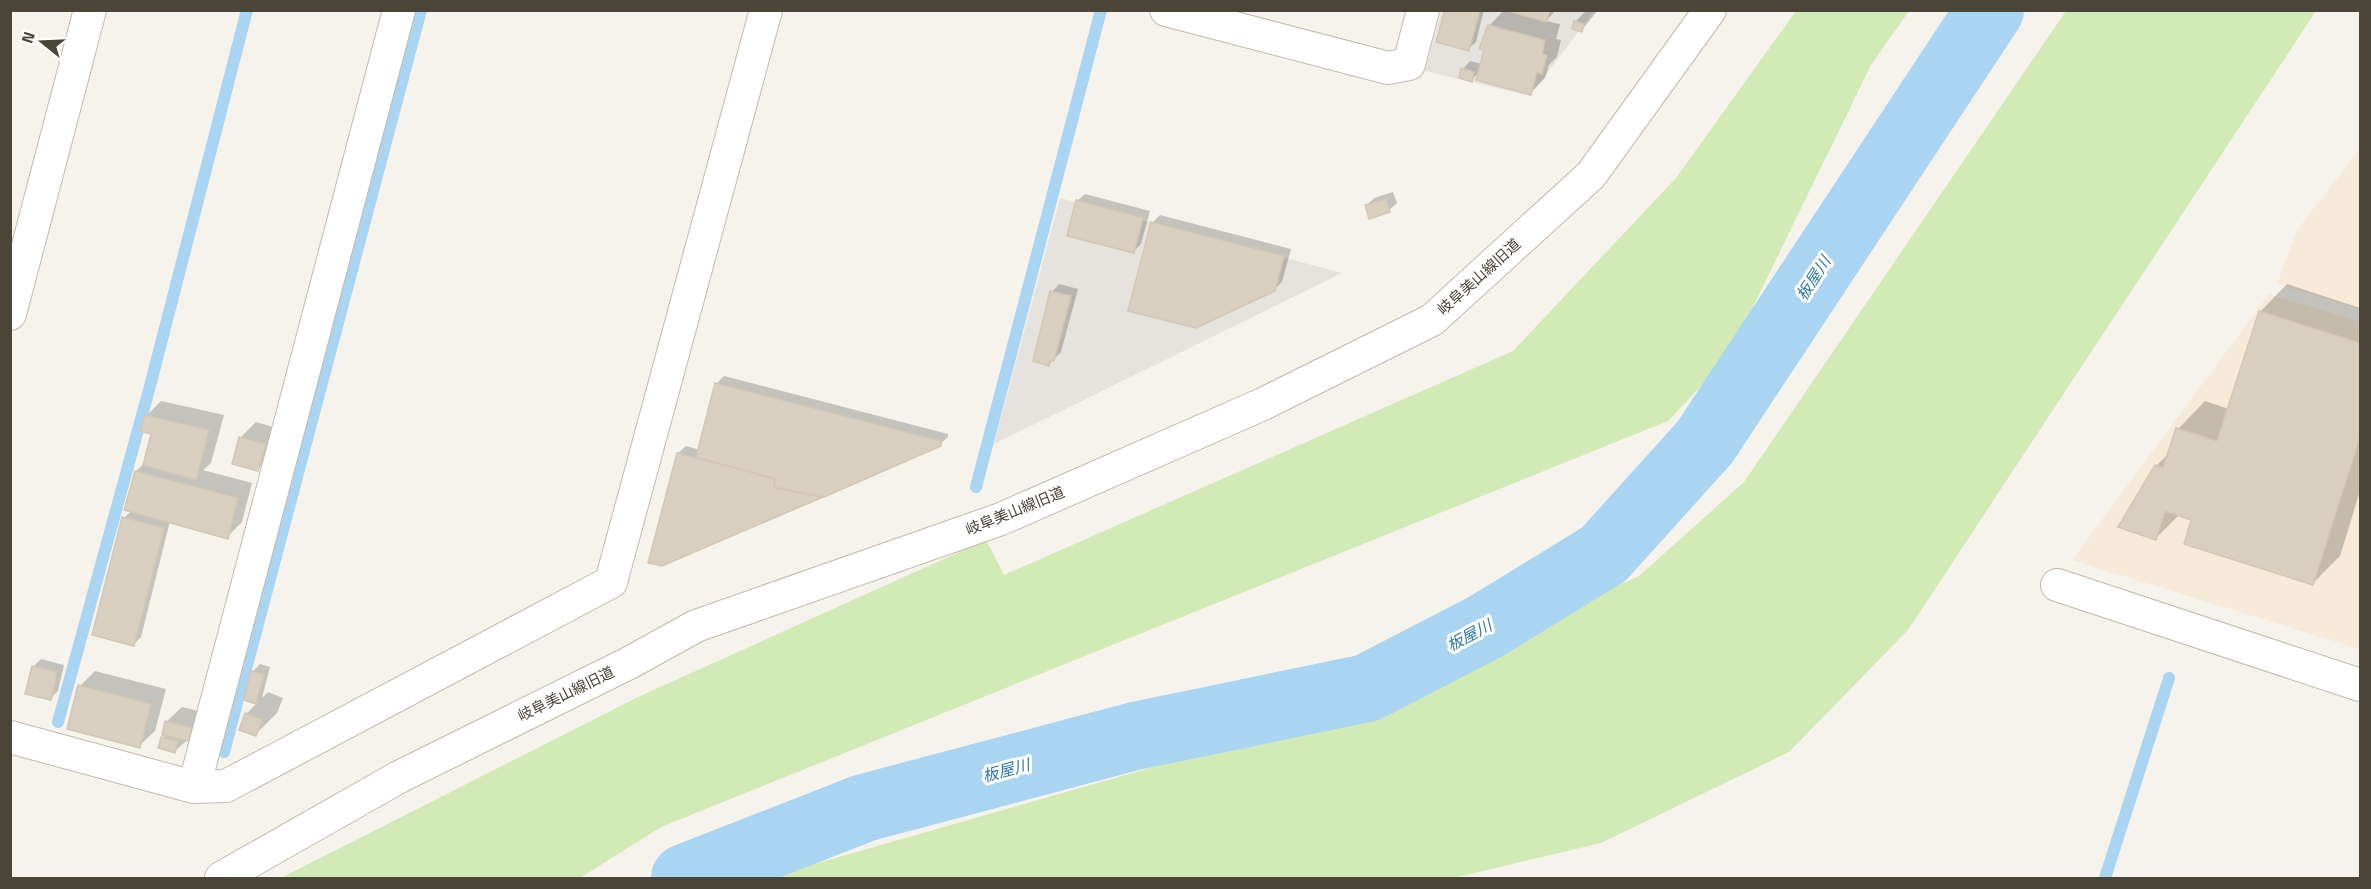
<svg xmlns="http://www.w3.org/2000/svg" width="2371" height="889" font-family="'Titillium Web','Noto Sans JP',sans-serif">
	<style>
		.commercial { fill: #f7ead8 }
		.industrial { fill: #e6e2dd }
		.green { fill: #d2eab5 }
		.shadow { fill: #0003 }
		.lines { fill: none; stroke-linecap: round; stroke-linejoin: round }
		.stream { stroke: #a9d4f2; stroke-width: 12 }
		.river { stroke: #a9d4f2; stroke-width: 68 }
		.building { fill: #d8cfc1; stroke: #d3c7b4; stroke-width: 1.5 }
		.minor-casing { stroke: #c2bbae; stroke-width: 34 }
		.minor { stroke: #fff; stroke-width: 32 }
		.labels { text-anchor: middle; stroke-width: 6; stroke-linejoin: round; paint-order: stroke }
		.street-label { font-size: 15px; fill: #4b4439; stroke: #fff }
		.water-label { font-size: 16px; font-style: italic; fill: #2e7ab2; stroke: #fff }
	</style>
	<rect width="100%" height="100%" fill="#f6f3ec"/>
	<!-- commercial -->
	<path class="commercial" d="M2360 149V309L2277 284 2297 230Z
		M2269 294 2360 322V649L2072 560Z"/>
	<!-- industrial -->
	<path class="industrial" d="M1441 11H1594L1530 96 1425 71Z
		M1060 198 1342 273 994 444Z"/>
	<!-- green -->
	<path class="green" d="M1796 11H1909L1871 65 1729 356 1668 421 661 827 580 878H281L638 697 986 540 1004 575 1513 351 1676 178Z
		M2066 11H2316L1908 630 1789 752 1601 843 1454 878H772L790 871 1293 727 1639 576 1744 482Z"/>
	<!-- shadow -->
	<path class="shadow" d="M1446 10H1484L1476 42 1468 49Z
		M1504 10H1556L1546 21 1560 24 1556 39 1561 40 1557 57 1549 65 1545 78 1530 93 1480 71 1471 80 1463 69 1470 61 1482 64 1489 26Z
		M1587 10H1598L1582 30 1575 22Z
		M1393 192 1397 203 1389 210 1366 206 1374 198Z
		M1085 194 1150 211 1141 244 1133 252 1077 201Z
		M1160 215 1291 249 1282 282 1274 290 1153 222Z
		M1059 284 1078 289 1061 352 1049 364 1052 292Z
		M2287 284 2360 308V491L2340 556 2313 583 2193 519 2179 515 2156 538V466L2171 451 2178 429 2205 401 2229 409 2260 312Z
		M724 376 948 434V437L940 444 662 565 678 453 686 446 700 450 717 383Z
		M161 401 224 415 211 463 203 470 252 483 242 522 227 537 170 521 141 637 134 644 124 518 131 511 136 471 145 463 153 433 146 416Z
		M256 422 280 429 273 454 258 469 240 438Z
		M41 659 64 665 58 691 50 699 33 667Z
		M260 664 270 667 262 698 268 692 283 698 277 713 255 735 246 714 257 703 246 699 253 671Z
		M95 671 166 689 155 731 139 746 80 686Z
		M182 707 207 713 204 725 175 751 162 738 166 734V722Z"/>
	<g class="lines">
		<!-- stream -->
		<path class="stream" d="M976 487 1101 10
			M58 722 150 386 247 10
			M224 752 421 10
			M2105 878 2169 678"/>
		<!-- river -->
		<path class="river" d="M685 878 864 808 1135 736 1367 688 1485 627 1604 554 1705 442 1990 10"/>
	</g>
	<!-- building -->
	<path class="building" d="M1445 10H1480L1469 51 1436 42Z
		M1505 10H1550L1546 22Z
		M1574 21 1584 24 1582 32 1572 29Z
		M1488 25 1545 40 1542 54 1547 55 1542 74 1537 72 1531 95 1476 80 1484 50 1479 49Z
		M1461 68 1474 72 1472 82 1459 78Z
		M1386 199 1390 212 1369 219 1365 205Z
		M1076 200 1143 218 1134 253 1067 236Z
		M1151 222 1284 256 1275 291 1196 328 1128 311Z
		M1050 291 1071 296 1054 361H1050L1049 366 1033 361Z
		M2259 311 2360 343V437L2313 585 2184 544 2191 520 2165 511 2156 540 2118 527 2155 465 2163 468 2176 428 2217 441Z
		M715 383 941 441V446L824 497 774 487 775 479 696 457Z
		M145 415 209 430 196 480 143 465 151 434 140 431Z
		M239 437 266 444 258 471 232 464Z
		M677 453 774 478V488L823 497 662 566 648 563Z
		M135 471 238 498 228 539 124 510Z
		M122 517 164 528 134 646 92 635Z
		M32 666 57 672 51 700 25 694Z
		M251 671 264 674 256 704 244 700Z
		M78 685 151 704 140 748 67 729Z
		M245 713 262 720 256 736 239 730Z
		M165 721 192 728 189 741 162 735Z
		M161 737 178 741 175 753 158 748Z"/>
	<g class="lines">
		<defs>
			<path id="minor" d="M1166 10 1388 68 1409 64 1423 10
				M10 314 90 10
				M2057 585 2360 685
				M10 737 194 787 399 10
				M194 787 226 786 611 582 766 10
				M221 878 399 777 629 663 696 626 1001 519 1263 404 1432 320 1591 175 1710 10"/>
		</defs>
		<!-- minor casing -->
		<use href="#minor" class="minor-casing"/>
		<!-- minor -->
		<use href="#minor" class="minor"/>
	</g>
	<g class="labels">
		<!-- street labels -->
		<g class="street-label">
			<text transform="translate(1479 277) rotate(-42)" y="5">岐阜美山線旧道</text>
			<text transform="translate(1015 511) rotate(-22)" y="5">岐阜美山線旧道</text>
			<text transform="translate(566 694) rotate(-26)" y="5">岐阜美山線旧道</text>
		</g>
		<!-- water labels -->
		<g class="water-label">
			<text transform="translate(1813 278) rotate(-57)" y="6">板屋川</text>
			<text transform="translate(1469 635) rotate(-28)" y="6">板屋川</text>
			<text transform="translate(1006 770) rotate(-15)" y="6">板屋川</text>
		</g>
	</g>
	<!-- border -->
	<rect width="2371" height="889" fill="none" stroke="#4b4439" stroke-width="24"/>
	<!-- north arrow -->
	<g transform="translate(42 42) rotate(288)" stroke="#ffffff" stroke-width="4.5" paint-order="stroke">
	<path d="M0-4.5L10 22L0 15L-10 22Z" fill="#4b4439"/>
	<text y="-9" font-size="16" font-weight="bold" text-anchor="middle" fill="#4b4439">N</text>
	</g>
</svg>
